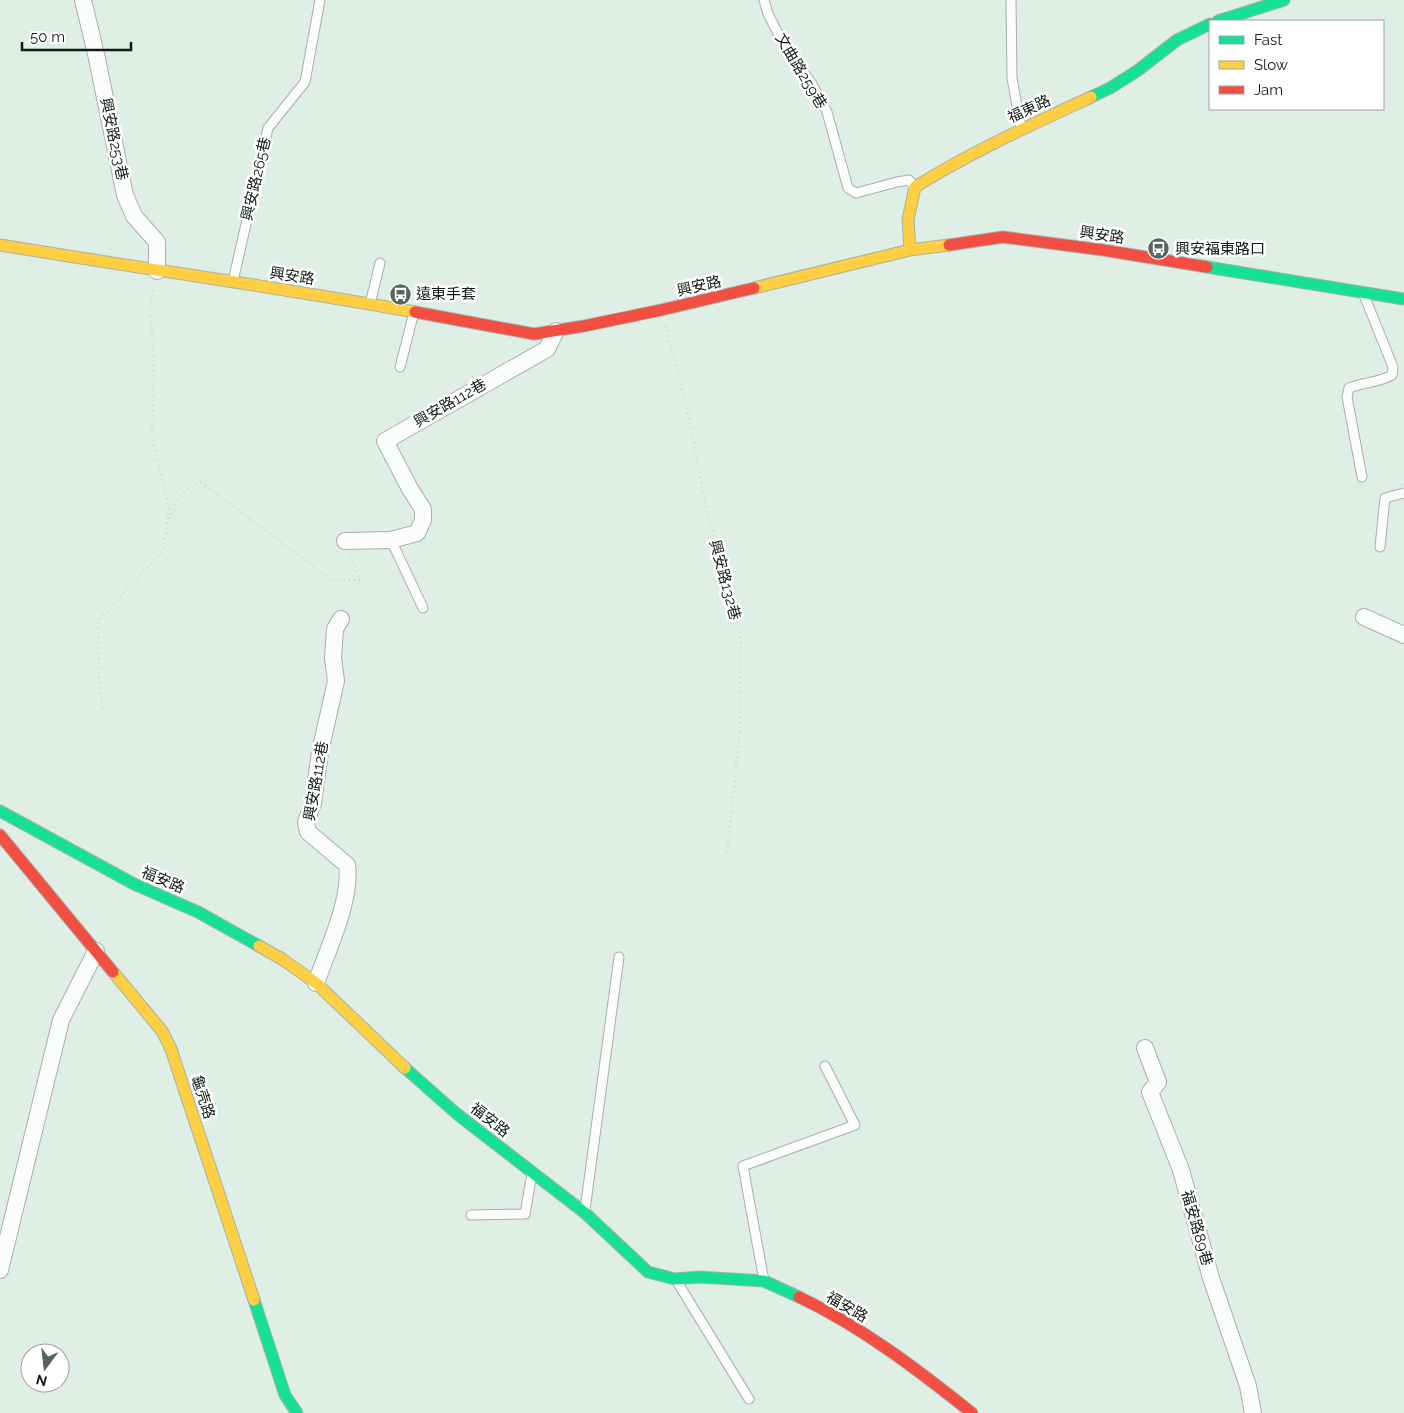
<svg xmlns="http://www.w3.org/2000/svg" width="1404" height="1413" font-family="Raleway,'Noto Sans TC',sans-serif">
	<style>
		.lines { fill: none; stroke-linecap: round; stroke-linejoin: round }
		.lane-casing { stroke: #a5b1aa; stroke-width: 11 }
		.street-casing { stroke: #a5b1aa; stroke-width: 18 }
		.fast-casing { stroke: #a5b1aa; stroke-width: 13 }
		.slow-casing { stroke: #a5b1aa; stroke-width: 13 }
		.jam-casing { stroke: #a5b1aa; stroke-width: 13 }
		.path { stroke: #d1d6d3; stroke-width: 2.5; stroke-dasharray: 1 4; stroke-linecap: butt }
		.lane { stroke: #fafdfb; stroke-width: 9 }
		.street { stroke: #fafdfb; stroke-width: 16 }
		.fast { stroke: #16e098; stroke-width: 11 }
		.slow { stroke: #ffcf43; stroke-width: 11 }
		.jam { stroke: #f24e42; stroke-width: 11 }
		.labels { text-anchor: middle; stroke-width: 5; stroke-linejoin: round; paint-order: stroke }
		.street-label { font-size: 15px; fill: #101a14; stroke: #fff }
		.poi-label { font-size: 15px; fill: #101a14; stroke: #fff; text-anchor: start }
	</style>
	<rect width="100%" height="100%" fill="#dfefe5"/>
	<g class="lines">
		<defs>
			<path id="lane" d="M764 0 768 14 786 49 812 84 827 112 848 188 856 193 897 182 909 180 913 185
				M1011 0 1012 78 1021 128
				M233 281 268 128 305 82 320 0
				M370 304 380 263
				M400 367 414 312
				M1362 477 1347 397 1349 388C1363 382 1379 383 1392 375L1393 367 1364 295
				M391 540 423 608
				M1380 547 1385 498 1404 493
				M585 1210 619 957
				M471 1215 525 1214 532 1173
				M676 1280 749 1399
				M764 1281 743 1166 855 1125 825 1066"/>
			<path id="street" d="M83 0 96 54 125 195 134 216 157 242V271
				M345 541 391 540 417 533 423 520V509L410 489 385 441 547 349 556 331
				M1364 617 1404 635
				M316 983C328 949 352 899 347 865L308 832 306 822 313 803 320 752 336 681 333 658 335 629 341 619
				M1145 1048 1158 1082 1150 1092 1181 1170 1211 1278 1248 1386 1253 1413
				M0 1270 61 1020 96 951"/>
			<path id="fast" d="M1218 21 1284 0
				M1091 97 1110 88 1137 71 1177 40 1210 24
				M1207 267 1404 299
				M0 811 134 884 198 912 259 946
				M405 1068 457 1114 585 1213 648 1272 675 1279 699 1277 764 1281 799 1297
				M254 1300 285 1395 297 1413"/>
			<path id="slow" d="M0 245C138 268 277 287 415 312
				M910 250 908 220 915 187C971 152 1031 125 1091 97
				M754 288 910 250 949 245
				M259 946 282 959 316 983 405 1068
				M113 972 162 1031 171 1049 254 1300"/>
			<path id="jam" d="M949 245 1003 237 1103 250 1207 267
				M415 312 534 334 584 326 661 310 754 288
				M0 835 113 972
				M799 1297C862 1327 918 1370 972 1413"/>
		</defs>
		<!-- lane casing -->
		<use href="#lane" class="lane-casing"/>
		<!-- street casing -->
		<use href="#street" class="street-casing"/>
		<!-- fast casing -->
		<use href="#fast" class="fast-casing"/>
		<!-- slow casing -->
		<use href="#slow" class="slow-casing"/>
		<!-- jam casing -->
		<use href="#jam" class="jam-casing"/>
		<!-- path -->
		<path class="path" d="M665 326 687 407 705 503 741 638 740 729 727 854
			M167 523 180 496 188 488 201 483 332 580H360L351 557
			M104 713 99 686 98 621 163 550 169 508 152 437 154 359 150 307 154 288"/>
		<!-- lane -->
		<use href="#lane" class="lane"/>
		<!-- street -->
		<use href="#street" class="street"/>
		<!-- fast -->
		<use href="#fast" class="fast"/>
		<!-- slow -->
		<use href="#slow" class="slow"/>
		<!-- jam -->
		<use href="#jam" class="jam"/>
	</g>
	<!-- icons -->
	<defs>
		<symbol id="bus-disc" viewBox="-11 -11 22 22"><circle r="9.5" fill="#58655d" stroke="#fff"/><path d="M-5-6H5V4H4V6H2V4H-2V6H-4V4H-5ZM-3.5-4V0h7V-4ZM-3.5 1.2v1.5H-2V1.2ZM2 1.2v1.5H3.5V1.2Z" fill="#fff"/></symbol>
	</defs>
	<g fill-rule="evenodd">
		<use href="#bus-disc" x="1146" y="236" width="25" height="25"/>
		<use href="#bus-disc" x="388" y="282" width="25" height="25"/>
	</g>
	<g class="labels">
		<!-- street labels -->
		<g class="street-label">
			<text transform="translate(801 71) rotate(59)" y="5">文曲路259巷</text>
			<text transform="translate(1029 109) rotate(-25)" y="5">福東路</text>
			<text transform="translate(114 139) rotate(78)" y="5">興安路253巷</text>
			<text transform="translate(256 179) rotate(-77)" y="5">興安路265巷</text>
			<text transform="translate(1102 235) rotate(8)" y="5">興安路</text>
			<text transform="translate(292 276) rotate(9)" y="5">興安路</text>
			<text transform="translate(699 286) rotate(-13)" y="5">興安路</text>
			<text transform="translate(450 403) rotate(-30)" y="5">興安路112巷</text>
			<text transform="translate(725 580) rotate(75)" y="5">興安路132巷</text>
			<text transform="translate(316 781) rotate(-80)" y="5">興安路112巷</text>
			<text transform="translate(163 880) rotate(23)" y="5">福安路</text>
			<text transform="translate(203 1097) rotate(72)" y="5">龜壳路</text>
			<text transform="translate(490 1120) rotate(38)" y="5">福安路</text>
			<text transform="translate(1197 1228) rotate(74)" y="5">福安路89巷</text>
			<text transform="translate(847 1307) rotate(30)" y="5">福安路</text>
		</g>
		<!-- poi labels -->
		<g class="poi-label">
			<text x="1175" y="254">興安福東路口</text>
			<text x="416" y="299">遠東手套</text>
		</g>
	</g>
	<!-- legend -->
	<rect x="1209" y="20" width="175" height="90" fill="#ffffff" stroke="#9fa3a1"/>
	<rect x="1219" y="36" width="25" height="8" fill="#16e098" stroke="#9fa3a1"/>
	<text x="1254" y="45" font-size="15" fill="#101a14">Fast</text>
	<rect x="1219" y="61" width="25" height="8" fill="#ffcf43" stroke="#9fa3a1"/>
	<text x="1254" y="70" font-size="15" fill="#101a14">Slow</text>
	<rect x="1219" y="86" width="25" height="8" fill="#f24e42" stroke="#9fa3a1"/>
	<text x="1254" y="95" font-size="15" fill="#101a14">Jam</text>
	<!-- north arrow -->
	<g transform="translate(45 1368) rotate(195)"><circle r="24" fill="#ffffff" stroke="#9fa3a1"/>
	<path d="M0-4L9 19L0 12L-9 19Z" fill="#58655d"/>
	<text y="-8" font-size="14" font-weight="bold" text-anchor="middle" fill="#101a14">N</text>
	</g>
	<!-- scale -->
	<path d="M22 42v8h109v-8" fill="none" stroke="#101a14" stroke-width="2.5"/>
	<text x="30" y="42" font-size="15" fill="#101a14" stroke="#ffffff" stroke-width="4" paint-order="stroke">50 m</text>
</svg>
